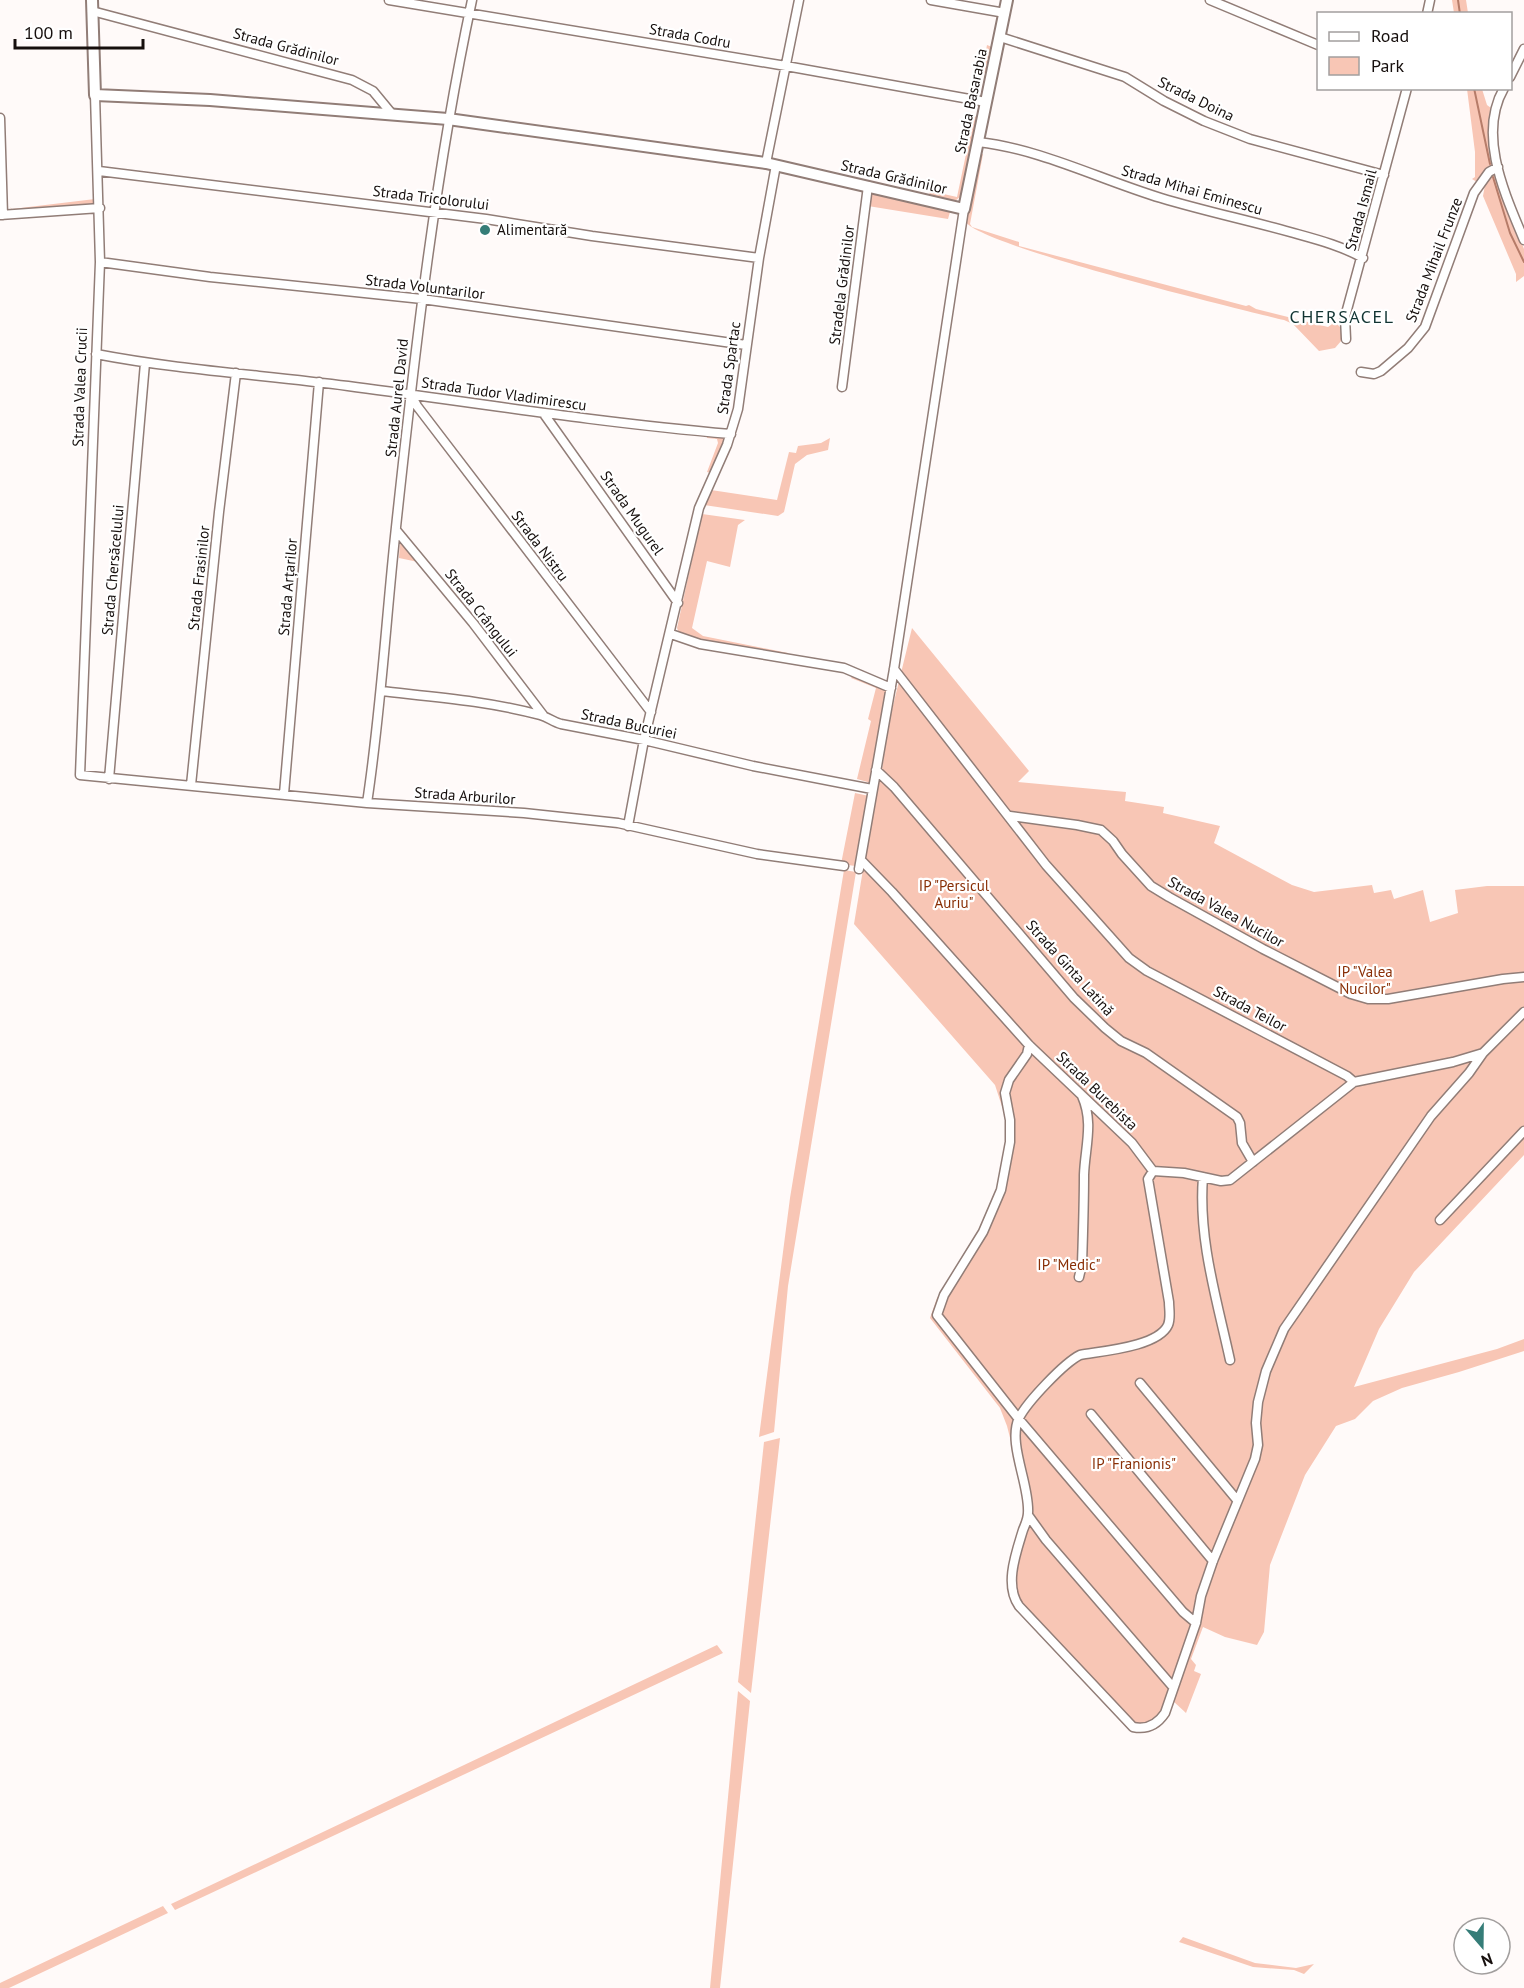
<svg xmlns="http://www.w3.org/2000/svg" width="1524" height="1988" font-family="'PT Sans',sans-serif">
	<style>
		.green { fill: #f8c6b5 }
		.lines { fill: none; stroke-linecap: round; stroke-linejoin: round }
		.stream { stroke: #b67c69; stroke-width: 2 }
		.street-casing { stroke: #917d77; stroke-width: 11 }
		.secondary-casing { stroke: #917d77; stroke-width: 14 }
		.street { stroke: #fff; stroke-width: 8 }
		.secondary { stroke: #fff; stroke-width: 10 }
		.poi-dot { fill: #357d78; stroke: #fff; stroke-width: 2 }
		.labels { text-anchor: middle; stroke-width: 4.5; stroke-linejoin: round; paint-order: stroke }
		.street-label { font-size: 15px; fill: #160f0d; stroke: #fff }
		.poi-label { font-size: 15px; fill: #160f0d; stroke: #fff; text-anchor: start }
		.park-label { font-size: 15px; fill: #892f06; stroke: #fff }
		.quarter-label { font-size: 18px; letter-spacing: 1.5px; fill: #113432; stroke: #fff }
	</style>
	<rect width="100%" height="100%" fill="#fffaf9"/>
	<!-- green -->
	<path class="green" d="M1452 0H1466L1468 13H1454Z
		M987 45 992 47 988 74 982 73Z
		M1467 89H1482L1487 105 1491 108V142L1496 164 1477 182 1472 179 1475 177V152Z
		M974 116 978 117 960 197 955 201 929 196 930 191 957 197Z
		M983 154 970 224 972 227 1019 242V246L1246 306 1249 305 1256 309 1328 327 1335 322 1340 327 1342 340 1335 348 1319 351 1293 324 1284 320C1241 310 977 245 965 221L967 212 969 211 980 155Z
		M1495 173 1524 249V276L1516 282V274L1483 196 1486 179Z
		M872 193 947 210 950 212 948 219 868 206Z
		M95 199V203L68 208 14 212 9 206 12 209Z
		M707 435 723 436 726 438 711 473 707 472 718 443 717 439 707 438Z
		M830 438 828 450 807 455 795 464 784 512 778 516 704 505 711 490 777 500 789 452 796 453 798 446 821 443Z
		M702 514 745 520 738 525 730 567 707 561 692 628 703 636 788 653 787 656 701 641 679 633 677 628Z
		M400 541 418 562 399 558Z
		M912 628 1029 771 1018 782 1126 792 1125 801 1164 807 1163 813 1220 826 1214 843 1292 885 1314 892 1372 885 1374 893 1391 890 1394 899 1423 890 1430 922 1458 913 1455 890 1487 886H1524V1155L1414 1272 1379 1329 1354 1387 1497 1349 1524 1339V1351L1459 1372 1402 1388 1373 1401 1355 1419 1336 1426 1305 1475 1270 1565 1264 1632 1257 1645 1225 1637 1203 1627 1191 1659 1196 1665 1194 1671 1201 1674 1186 1713 1173 1701C1165 1723 1158 1735 1132 1730L1009 1596 1008 1590 1012 1556 1023 1513 1022 1485 1007 1426 1000 1408 930 1318 937 1298 968 1253 994 1202 1006 1146 1007 1122 995 1085 854 924 878 779 881 777 888 726Z
		M853 675 887 691 871 783 857 779 871 721 868 719 876 688 851 678Z
		M855 793 869 796 855 866 841 864Z
		M844 870 856 872 788 1286 774 1432 759 1437 790 1198Z
		M780 1438 751 1693 738 1682 764 1442Z
		M717 1645 723 1653 175 1910 171 1904Z
		M738 1691 750 1701 720 1988H710Z
		M163 1906 168 1913 9 1988H0V1983Z
		M1183 1937 1255 1963 1296 1968 1314 1964 1304 1974 1294 1970 1253 1967 1179 1942Z"/>
	<g class="lines">
		<!-- stream -->
		<path class="stream" d="M1458 0 1460 14
			M1474 88 1490 164
			M1493 177 1510 233 1524 262"/>
		<defs>
			<path id="street" d="M389 0 786 66 986 102
				M931 0 1005 13
				M1210 0 1318 45
				M92 11 352 80 373 91 392 114
				M1427 14 1430 0
				M1000 37 1125 77 1164 101 1204 121 1250 139 1384 175
				M1510 77 1524 49
				M1504 88C1477 135 1505 194 1524 240
				M95 95 100 262 80 775 367 803 524 813 618 823 757 854 844 866
				M0 118 3 215
				M978 142C1041 149 1101 180 1161 198 1204 211 1247 220 1290 232 1315 239 1340 245 1363 258
				M766 163 799 0
				M99 171 486 219 592 236 759 258
				M0 215 100 208
				M100 262 210 277 422 299 746 345
				M1346 339 1345 317 1407 88
				M96 354C179 370 264 375 348 386 476 403 602 423 731 434
				M1361 372 1374 374 1381 371 1408 348 1425 327 1474 193 1489 172 1498 167
				M842 387 868 186
				M411 395 417 406 651 712
				M544 414 678 603
				M396 530 473 623 543 715
				M671 634 700 644 844 668 891 688
				M894 669 1046 865 1129 958 1147 971 1347 1076 1354 1082 1453 1062 1483 1053 1524 1012
				M381 691C434 697 488 701 540 715 548 717 553 722 561 724L644 740 753 766 872 789
				M876 770 894 787 1074 998 1105 1028 1121 1041 1146 1053 1237 1117 1240 1123 1242 1143 1253 1162
				M109 779 145 363
				M191 785 219 512 236 373
				M284 794 319 382
				M367 803C381 711 386 619 396 527 415 350 435 174 472 0
				M1010 816 1077 825 1101 830 1113 841 1122 854 1151 886 1169 897 1263 949 1351 994 1368 999H1388L1503 979 1524 977
				M628 826 644 740 699 508 727 445 738 409 759 258 776 165
				M861 860 892 892 1029 1045 1132 1143 1153 1171 1184 1173 1221 1181 1230 1180 1354 1082
				M859 869 894 669 964 209
				M1029 1045 1027 1054 1009 1080 1005 1093 1010 1120V1142L1001 1190 983 1232 944 1295 937 1315 1018 1418 1183 1612 1196 1623
				M1153 1171 1148 1179 1169 1302C1169 1309 1171 1318 1168 1325 1158 1347 1101 1351 1080 1355 1064 1363 1027 1402 1019 1418 1007 1443 1030 1485 1028 1513 1028 1519 1025 1525 1023 1530 1016 1553 1004 1585 1019 1606L1133 1727C1147 1730 1157 1725 1165 1713L1196 1623 1201 1596 1213 1561 1255 1459 1258 1445 1256 1423 1258 1402 1266 1371 1284 1329 1431 1116 1469 1073 1483 1053
				M1203 1177C1198 1239 1217 1300 1230 1360
				M1440 1220 1524 1131
				M1079 1277 1082 1264C1083 1234 1084 1204 1084 1175 1085 1147 1094 1123 1082 1096
				M1140 1383 1237 1500
				M1091 1414 1213 1561
				M1028 1515 1046 1540 1173 1687"/>
			<path id="secondary" d="M92 0 95 95 210 100 448 119 766 163 964 209 1007 0"/>
		</defs>
		<!-- street casing -->
		<use href="#street" class="street-casing"/>
		<!-- secondary casing -->
		<use href="#secondary" class="secondary-casing"/>
		<!-- street -->
		<use href="#street" class="street"/>
		<!-- secondary -->
		<use href="#secondary" class="secondary"/>
	</g>
	<!-- markers -->
	<circle class="poi-dot" cx="485" cy="230" r="6"/>
	<g class="labels">
		<!-- street labels -->
		<g class="street-label">
			<text transform="translate(690 36) rotate(10)" y="5">Strada Codru</text>
			<text transform="translate(286 47) rotate(15)" y="5">Strada Grădinilor</text>
			<text transform="translate(1196 99) rotate(26)" y="5">Strada Doina</text>
			<text transform="translate(971 101) rotate(-78)" y="5">Strada Basarabia</text>
			<text transform="translate(894 177) rotate(13)" y="5">Strada Grădinilor</text>
			<text transform="translate(1192 190) rotate(16)" y="5">Strada Mihai Eminescu</text>
			<text transform="translate(431 198) rotate(7)" y="5">Strada Tricolorului</text>
			<text transform="translate(1361 210) rotate(-75)" y="5">Strada Ismail</text>
			<text transform="translate(1434 260) rotate(-69)" y="5">Strada Mihail Frunze</text>
			<text transform="translate(842 285) rotate(-83)" y="5">Stradela Grădinilor</text>
			<text transform="translate(425 287) rotate(7)" y="5">Strada Voluntarilor</text>
			<text transform="translate(729 368) rotate(-82)" y="5">Strada Spartac</text>
			<text transform="translate(80 387) rotate(-88)" y="5">Strada Valea Crucii</text>
			<text transform="translate(504 394) rotate(8)" y="5">Strada Tudor Vladimirescu</text>
			<text transform="translate(397 398) rotate(-84)" y="5">Strada Aurel David</text>
			<text transform="translate(632 513) rotate(55)" y="5">Strada Mugurel</text>
			<text transform="translate(540 546) rotate(53)" y="5">Strada Nistru</text>
			<text transform="translate(113 570) rotate(-85)" y="5">Strada Chersăcelului</text>
			<text transform="translate(199 578) rotate(-84)" y="5">Strada Frasinilor</text>
			<text transform="translate(288 587) rotate(-85)" y="5">Strada Arțarilor</text>
			<text transform="translate(481 613) rotate(52)" y="5">Strada Crângului</text>
			<text transform="translate(629 724) rotate(12)" y="5">Strada Bucuriei</text>
			<text transform="translate(465 796) rotate(4)" y="5">Strada Arburilor</text>
			<text transform="translate(1226 912) rotate(29)" y="5">Strada Valea Nucilor</text>
			<text transform="translate(1070 968) rotate(48)" y="5">Strada Ginta Latină</text>
			<text transform="translate(1250 1009) rotate(28)" y="5">Strada Teilor</text>
			<text transform="translate(1097 1091) rotate(44)" y="5">Strada Burebista</text>
		</g>
		<!-- poi labels -->
		<g class="poi-label">
			<text x="497" y="235">Alimentară</text>
		</g>
		<!-- park labels -->
		<g class="park-label">
			<text x="954" y="891">IP "Persicul<tspan x="954" dy="17">Auriu"</tspan></text>
			<text x="1365" y="977">IP "Valea<tspan x="1365" dy="17">Nucilor"</tspan></text>
			<text x="1069" y="1270">IP "Medic"</text>
			<text x="1134" y="1469">IP "Franionis"</text>
		</g>
		<!-- quarter labels -->
		<g class="quarter-label">
			<text x="1342" y="323">CHERSACEL</text>
		</g>
	</g>
	<!-- legend -->
	<rect x="1317" y="12" width="195" height="78" fill="#ffffff" stroke="#a29f9e" stroke-width="1.5"/>
	<rect x="1329" y="32" width="30" height="9" fill="#ffffff" stroke="#a29f9e" stroke-width="1.5"/>
	<text x="1371" y="42" font-size="18" fill="#160f0d">Road</text>
	<rect x="1329" y="57" width="30" height="18" fill="#f8c6b5" stroke="#a29f9e" stroke-width="1.5"/>
	<text x="1371" y="72" font-size="18" fill="#160f0d">Park</text>
	<!-- north arrow -->
	<g transform="translate(1482 1946) rotate(160)"><circle r="28" fill="#ffffff" stroke="#a29f9e" stroke-width="1.5"/>
	<path d="M0-4.5L10 22L0 15L-10 22Z" fill="#357d78"/>
	<text y="-9" font-size="16" font-weight="bold" text-anchor="middle" fill="#160f0d">N</text>
	</g>
	<!-- scale -->
	<path d="M15 39v9h128v-9" fill="none" stroke="#160f0d" stroke-width="3"/>
	<text x="24" y="39" font-size="18" fill="#160f0d" stroke="#ffffff" stroke-width="4.5" paint-order="stroke">100 m</text>
</svg>
